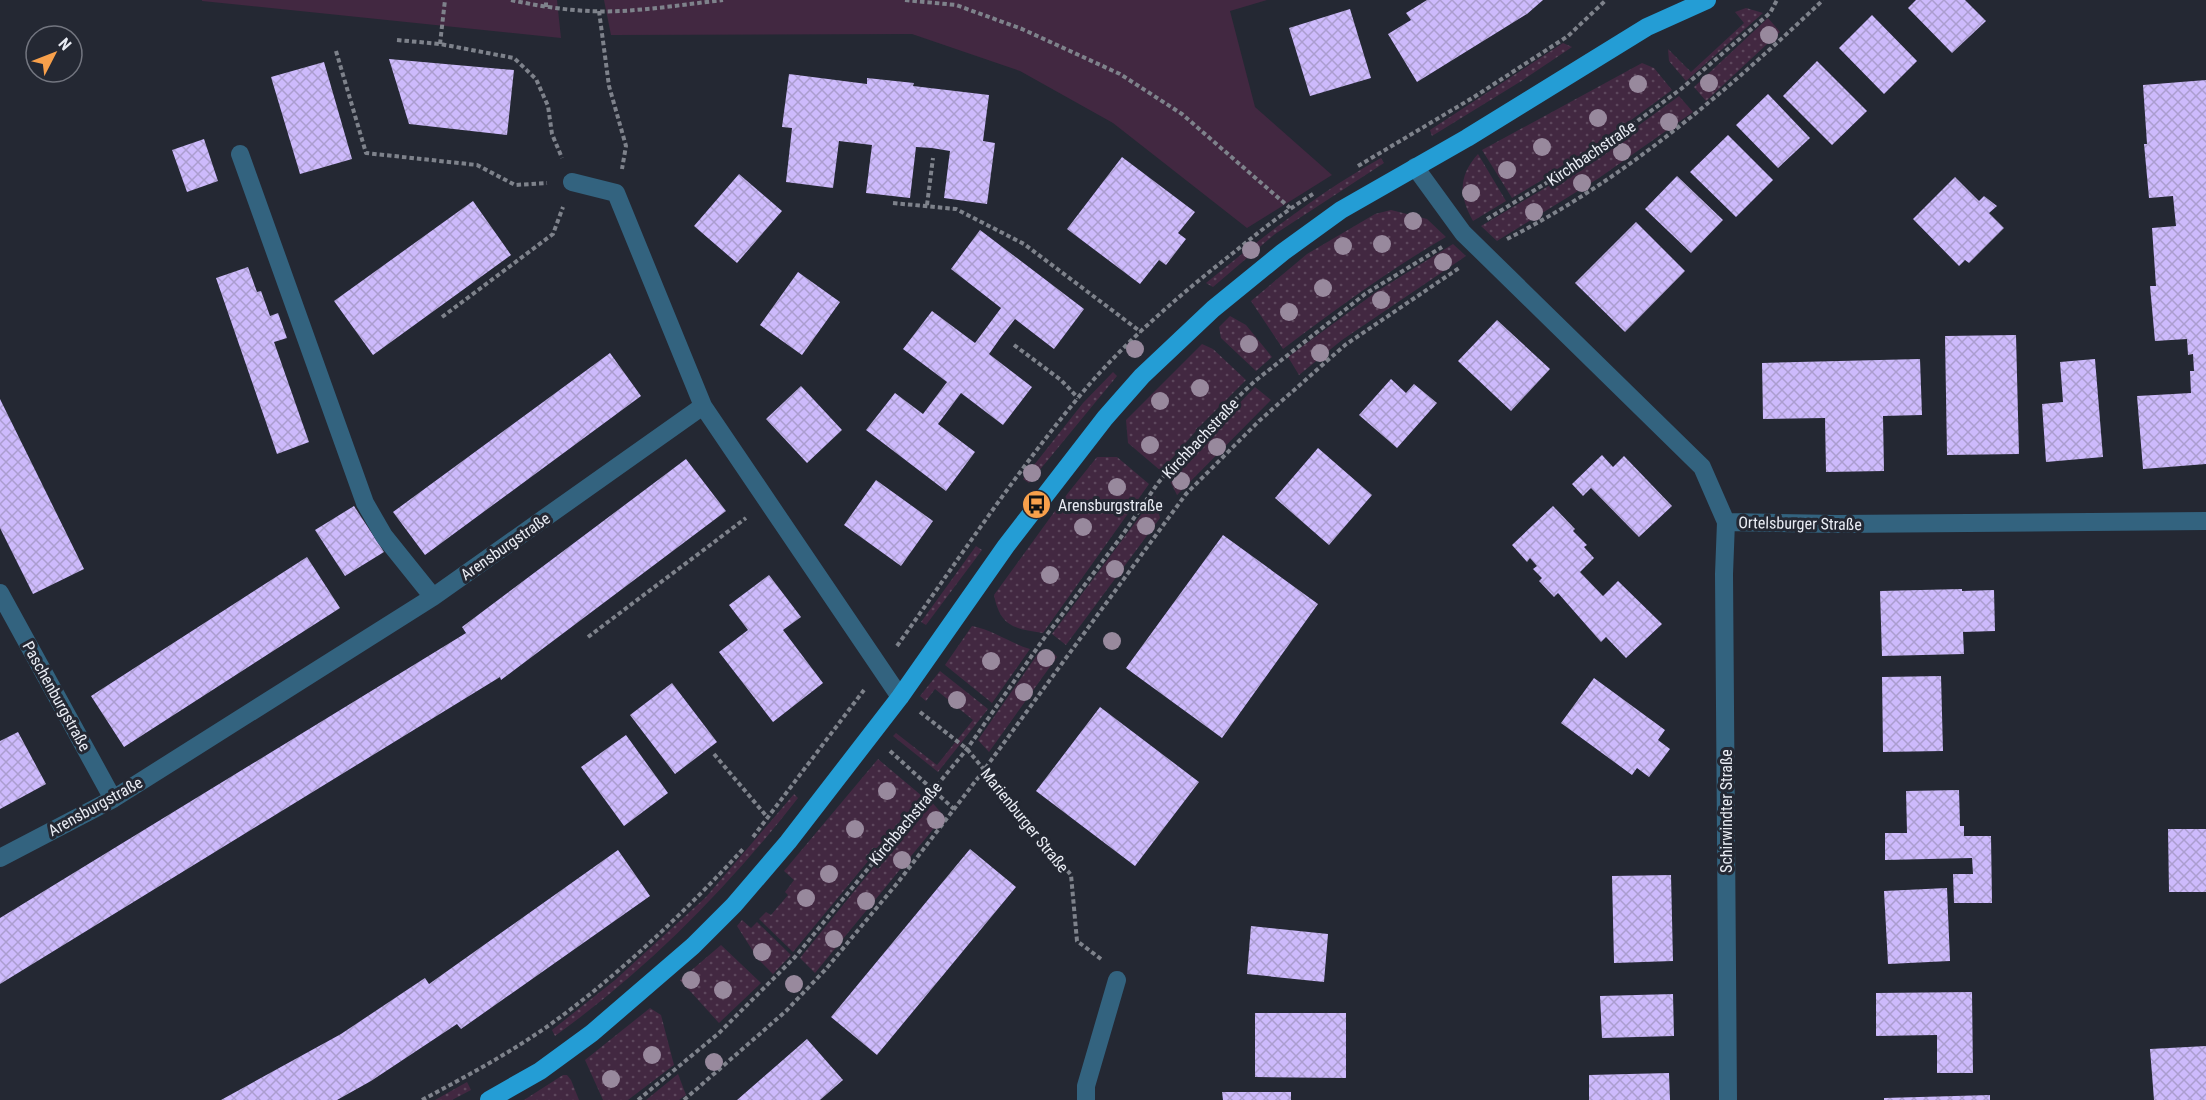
<svg xmlns="http://www.w3.org/2000/svg" width="2206" height="1100" font-family="'Roboto Condensed',sans-serif">
	<style>
		.grass { fill: url(#grass-dots) }
		.green { fill: #422841 }
		.building { fill: url(#building-cross-hatch) }
		.lines { fill: none; stroke-linecap: round; stroke-linejoin: round }
		.path { stroke: #7e828b; stroke-width: 4; stroke-dasharray: 4.5 3; stroke-linecap: butt }
		.minor { stroke: #33637f; stroke-width: 18 }
		.major { stroke: #249dd5; stroke-width: 18 }
		.tree { fill: #98899d }
		.labels { text-anchor: middle; stroke-width: 6; stroke-linejoin: round; paint-order: stroke }
		.street-label { font-size: 16px; fill: #e9ecf4; stroke: #242833 }
		.poi-label { font-size: 16px; fill: #e9ecf4; stroke: #242833; text-anchor: start }
	</style>
	<defs>
		<pattern id="grass-dots" width="8" height="8" patternUnits="userSpaceOnUse" patternTransform="scale(1.5)"><rect width="8" height="8" fill="#422841"/><path d="M2 2h.1M6 6h.1" fill="none" stroke="#5d475d" stroke-width="1.8" stroke-linecap="round"/></pattern>
		<pattern id="building-cross-hatch" width="8" height="8" patternUnits="userSpaceOnUse" patternTransform="scale(1.5)"><rect width="8" height="8" fill="#cdbafc"/><path d="M0 0l8 8M0 8l8-8" fill="none" stroke="#ab9dcf"/></pattern>
	</defs>
	<rect width="100%" height="100%" fill="#242833"/>
	<!-- grass -->
	<path class="grass" d="M1746 8 1763 13 1686 81 1669 61 1668 49 1691 72 1744 23 1735 12Z
		M1768 18 1780 32 1706 101 1694 87Z
		M1563 43 1572 47 1523 80 1432 136 1430 130Z
		M1642 63 1654 68 1672 90 1581 157 1512 198 1482 150Z
		M1679 96 1693 112 1599 178 1497 241 1481 226 1587 163Z
		M1478 154 1506 201 1473 221C1459 196 1458 176 1478 154Z
		M1381 158 1384 163 1275 234 1213 287 1206 283C1261 238 1318 193 1381 158Z
		M1391 210 1427 219 1446 237C1389 270 1336 309 1283 349L1251 301 1307 254 1375 214Z
		M1453 244 1466 256 1342 340 1299 375 1288 357 1376 292Z
		M1230 316 1246 325 1272 357 1256 371 1221 338 1219 327Z
		M1202 344 1213 349 1246 380 1202 424 1161 471 1128 443 1126 420Z
		M1113 372 1117 376 1029 483 1023 479 1083 403Z
		M1255 387 1271 400 1177 495 1168 477Z
		M1097 457H1117L1149 484 1043 633C1014 629 1000 626 994 595L1068 493Z
		M1155 496 1160 518 1066 645 1052 634Z
		M976 546 982 550 926 625 921 622Z
		M972 626C993 630 1010 643 1030 649L992 703 945 665Z
		M1039 652 1053 653 1057 657 989 752 978 740Z
		M940 671 988 709 938 772 893 736 896 733 937 765 973 720 935 689 926 701 920 696Z
		M878 759 922 796 793 952 759 919 766 912 771 915 788 895 785 892 794 880 784 871Z
		M794 794 798 798C728 888 648 969 555 1036L552 1030 615 980 706 897Z
		M929 799 944 816 815 973 800 958Z
		M742 920 751 928 757 922 791 955 773 974 758 959 737 926Z
		M721 945 761 983 719 1023 680 980Z
		M650 1008 661 1015 674 1065 628 1100H603L585 1060Z
		M678 1074 686 1095 679 1100H646Z
		M563 1075H567L571 1080 579 1100H524Z
		M467 1082 471 1090 452 1100H435Z"/>
	<!-- green -->
	<path class="green" d="M202 0H557L561 38 202 1Z
		M604 0H1267L1230 11 1255 107 1332 175 1247 228 1113 123 1020 71 912 34 611 35Z"/>
	<!-- building -->
	<path class="building" d="M1427 0H1543L1527 14 1417 82 1388 34 1411 20 1406 13Z
		M1916 0H1965L1986 21 1952 53 1908 8Z
		M1350 9 1371 78 1310 96 1289 28Z
		M1872 15 1917 61 1884 94 1839 48Z
		M389 59 514 70 507 135 409 124Z
		M1817 61 1867 111 1832 145 1783 96Z
		M324 62 352 159 300 174 271 77Z
		M789 74 867 84V78L914 83 913 86 989 95 983 141 995 143 987 204 944 198 950 151 932 148 916 147 910 198 866 193 872 145 839 141 833 188 786 182 792 128 782 127Z
		M2206 80V464L2143 469 2137 396 2191 393 2190 371H2194L2193 354 2188 355 2187 339 2155 341 2150 286H2156L2152 228 2176 226 2173 196 2149 198 2144 144H2147L2143 85Z
		M1768 94 1810 138 1778 168 1736 125Z
		M1728 135 1773 180 1736 217 1690 172Z
		M204 139 218 181 187 192 172 150Z
		M1122 157 1195 212 1178 233 1186 239 1166 265 1159 260 1140 284 1067 229Z
		M739 174 782 211 737 263 694 226Z
		M1677 176 1723 220 1691 253 1645 209Z
		M1955 177 1979 201 1984 196 1997 206 1989 213 2004 228 1969 263 1965 260 1959 266 1913 219Z
		M473 201 511 255 373 355 334 301Z
		M1636 222 1685 271 1625 332 1575 283Z
		M980 230 1084 309 1054 349 1015 319 1001 337 989 354 1032 387 1003 425 961 393 938 424 975 452 946 491 866 430 895 393 923 414 947 382 903 349 932 311 975 343 1001 308 951 269Z
		M248 267 257 292 261 291 270 316 278 313 287 338 274 342 309 442 277 454 216 278Z
		M798 272 840 302 802 355 760 325Z
		M1497 320 1550 369 1511 411 1458 361Z
		M2016 335 2019 454 1947 455 1945 336Z
		M610 353 641 396 425 555 393 512Z
		M1920 359 1922 415 1883 416 1884 471 1826 472 1825 418 1763 419 1762 363Z
		M2095 359 2103 457 2046 462 2042 404 2063 402 2060 362Z
		M1391 379 1406 393 1414 384 1437 403 1397 448 1359 415Z
		M801 386 842 430 807 463 766 419Z
		M0 399 84 569 33 594 0 528Z
		M1318 448 1372 495 1329 545 1275 498Z
		M1602 455 1613 467 1624 456 1672 506 1639 537 1591 488 1583 496 1572 484Z
		M686 459 726 511 501 680 500 677 0 984V918L466 633 462 627Z
		M876 480 933 521 901 566 844 525Z
		M354 506 384 552 345 576 315 530Z
		M1553 506 1575 529 1573 531 1587 545 1584 547 1594 558 1580 572 1603 596 1618 581 1662 624 1626 658 1606 637 1601 642 1558 593 1554 597 1539 581 1542 578 1533 569 1537 566 1530 558 1527 562 1512 545Z
		M1223 535 1318 604 1222 738 1126 668Z
		M307 557 340 608 124 747 91 696Z
		M769 575 801 617 783 630 823 683 773 722 719 652 748 630 729 605Z
		M1962 589V591L1994 590 1995 631 1963 632 1964 654 1882 656 1880 591Z
		M1941 676 1943 751 1883 752 1882 677Z
		M1594 678 1665 730 1658 740 1670 749 1649 777 1637 768 1632 775 1561 723Z
		M672 683 717 742 675 774 630 715Z
		M1100 707 1199 782 1135 866 1036 791Z
		M18 732 46 784 0 809V741Z
		M626 735 668 793 624 826 581 767Z
		M1959 790 1960 826H1964V836H1991L1992 903H1954L1953 874H1973L1972 858 1885 860V833H1907L1906 791Z
		M2168 829H2206V892H2169Z
		M970 849 1016 887 877 1055 831 1017Z
		M618 850 650 896 461 1029 457 1024 371 1081 337 1100H221L341 1034 425 978 429 984Z
		M1671 875 1673 961 1614 963 1612 876Z
		M1947 888 1950 961 1888 964 1884 891Z
		M1251 926 1328 934 1324 982 1247 974Z
		M1972 992 1973 1073H1937V1035L1876 1036V993Z
		M1673 994 1674 1036 1602 1038 1600 996Z
		M1255 1013H1346V1078L1255 1077Z
		M807 1039 843 1080 820 1100H737Z
		M2206 1046V1100H2154L2150 1049Z
		M1669 1073 1670 1100H1589V1075Z
		M1222 1092H1291V1100H1223Z
		M1990 1095V1100H1884V1098Z"/>
	<g class="lines">
		<!-- path -->
		<path class="path" d="M511 0C547 8 585 13 622 11 655 9 689 4 723 0
			M905 0 956 5 1022 29 1120 74 1182 114 1290 208
			M546 7V0
			M599 11 609 86 626 146 622 169
			M397 40 440 44 514 58 536 79 548 106 552 134 562 158
			M440 44 445 0
			M336 51 366 153 477 165 515 185 547 183
			M1358 166 1474 97 1568 36 1606 0
			M893 203 956 209 1024 244 1141 332
			M927 205 933 158
			M1487 219 1584 160 1681 89 1770 13 1777 0
			M1507 239C1625 179 1727 91 1823 0
			M442 317 553 234 563 207
			M1014 345 1061 380 1078 398
			M588 637 746 518
			M897 646C956 563 1012 478 1077 399 1122 344 1177 297 1233 253 1259 232 1285 211 1313 194
			M920 712 967 749 1071 875 1077 941 1101 959
			M890 751 954 809
			M714 754 768 818
			M753 837 864 690
			M422 1100C465 1077 508 1054 548 1026 617 977 687 910 744 848
			M638 1100 719 1033 795 957 967 749 1042 641 1121 537 1158 483 1202 431 1255 381 1365 294 1442 247
			M684 1100 786 1011 825 970 899 881 984 770 1186 494 1259 421 1345 345 1459 268"/>
		<!-- minor -->
		<path class="minor" d="M240 154 365 503 384 536 433 597
			M1415 167 1463 233 1702 467 1726 522 1836 524 2206 521
			M572 182 616 193 703 406 900 697
			M1726 522 1724 574 1728 1100
			M0 593 113 799
			M0 858 113 799 433 597 703 406
			M1086 1100V1086L1117 980"/>
		<!-- major -->
		<path class="major" d="M489 1100 540 1071 592 1033 693 946 734 905 788 842 900 697 1006 546 1105 418 1142 376 1213 309 1283 252 1341 210 1467 138 1647 27 1707 0"/>
	</g>
	<!-- trees -->
	<g class="tree">
		<circle cx="1769" cy="35" r="9"/>
		<circle cx="1709" cy="83" r="9"/>
		<circle cx="1638" cy="84" r="9"/>
		<circle cx="1598" cy="118" r="9"/>
		<circle cx="1669" cy="122" r="9"/>
		<circle cx="1542" cy="147" r="9"/>
		<circle cx="1622" cy="152" r="9"/>
		<circle cx="1507" cy="170" r="9"/>
		<circle cx="1582" cy="183" r="9"/>
		<circle cx="1471" cy="193" r="9"/>
		<circle cx="1534" cy="212" r="9"/>
		<circle cx="1413" cy="221" r="9"/>
		<circle cx="1382" cy="244" r="9"/>
		<circle cx="1343" cy="246" r="9"/>
		<circle cx="1251" cy="250" r="9"/>
		<circle cx="1443" cy="262" r="9"/>
		<circle cx="1323" cy="288" r="9"/>
		<circle cx="1381" cy="300" r="9"/>
		<circle cx="1289" cy="312" r="9"/>
		<circle cx="1249" cy="344" r="9"/>
		<circle cx="1135" cy="349" r="9"/>
		<circle cx="1320" cy="353" r="9"/>
		<circle cx="1200" cy="388" r="9"/>
		<circle cx="1160" cy="401" r="9"/>
		<circle cx="1150" cy="445" r="9"/>
		<circle cx="1217" cy="447" r="9"/>
		<circle cx="1032" cy="473" r="9"/>
		<circle cx="1181" cy="481" r="9"/>
		<circle cx="1117" cy="487" r="9"/>
		<circle cx="1146" cy="526" r="9"/>
		<circle cx="1083" cy="527" r="9"/>
		<circle cx="1115" cy="569" r="9"/>
		<circle cx="1050" cy="575" r="9"/>
		<circle cx="1112" cy="641" r="9"/>
		<circle cx="1046" cy="658" r="9"/>
		<circle cx="991" cy="661" r="9"/>
		<circle cx="1024" cy="692" r="9"/>
		<circle cx="957" cy="700" r="9"/>
		<circle cx="887" cy="791" r="9"/>
		<circle cx="936" cy="820" r="9"/>
		<circle cx="855" cy="829" r="9"/>
		<circle cx="902" cy="860" r="9"/>
		<circle cx="829" cy="874" r="9"/>
		<circle cx="806" cy="898" r="9"/>
		<circle cx="866" cy="901" r="9"/>
		<circle cx="834" cy="939" r="9"/>
		<circle cx="762" cy="952" r="9"/>
		<circle cx="691" cy="980" r="9"/>
		<circle cx="794" cy="984" r="9"/>
		<circle cx="723" cy="990" r="9"/>
		<circle cx="652" cy="1055" r="9"/>
		<circle cx="714" cy="1062" r="9"/>
		<circle cx="611" cy="1079" r="9"/>
	</g>
	<!-- icons -->
	<defs>
		<symbol id="bus-disc" viewBox="-11 -11 22 22"><circle r="9.5" fill="#f8a04b" stroke="#242833"/><path d="M-5-6H5V4H4V6H2V4H-2V6H-4V4H-5ZM-3.5-4V0h7V-4ZM-3.5 1.2v1.5H-2V1.2ZM2 1.2v1.5H3.5V1.2Z" fill="#111"/></symbol>
	</defs>
	<g fill-rule="evenodd">
		<use href="#bus-disc" x="1020" y="488" width="33" height="33"/>
	</g>
	<g class="labels">
		<!-- street labels -->
		<g class="street-label">
			<text transform="translate(1591 153) rotate(-34)" y="6">Kirchbachstraße</text>
			<text transform="translate(1200 438) rotate(-47)" y="6">Kirchbachstraße</text>
			<text transform="translate(1800 523) rotate(1)" y="6">Ortelsburger Straße</text>
			<text transform="translate(505 546) rotate(-35)" y="6">Arensburgstraße</text>
			<text transform="translate(57 696) rotate(61)" y="6">Paschenburgstraße</text>
			<text transform="translate(95 806) rotate(-29)" y="6">Arensburgstraße</text>
			<text transform="translate(1726 811) rotate(-90)" y="6">Schirwindter Straße</text>
			<text transform="translate(1025 820) rotate(51)" y="6">Marienburger Straße</text>
			<text transform="translate(905 823) rotate(-50)" y="6">Kirchbachstraße</text>
		</g>
		<!-- poi labels -->
		<g class="poi-label">
			<text x="1058" y="511">Arensburgstraße</text>
		</g>
	</g>
	<!-- north arrow -->
	<g transform="translate(54 54) rotate(48)"><circle r="28" fill="#242833" stroke="#737680" stroke-width="1.5"/>
	<path d="M0-4.5L10 22L0 15L-10 22Z" fill="#f8a04b"/>
	<text y="-9" font-size="16" font-weight="bold" text-anchor="middle" fill="#e9ecf4">N</text>
	</g>
</svg>
